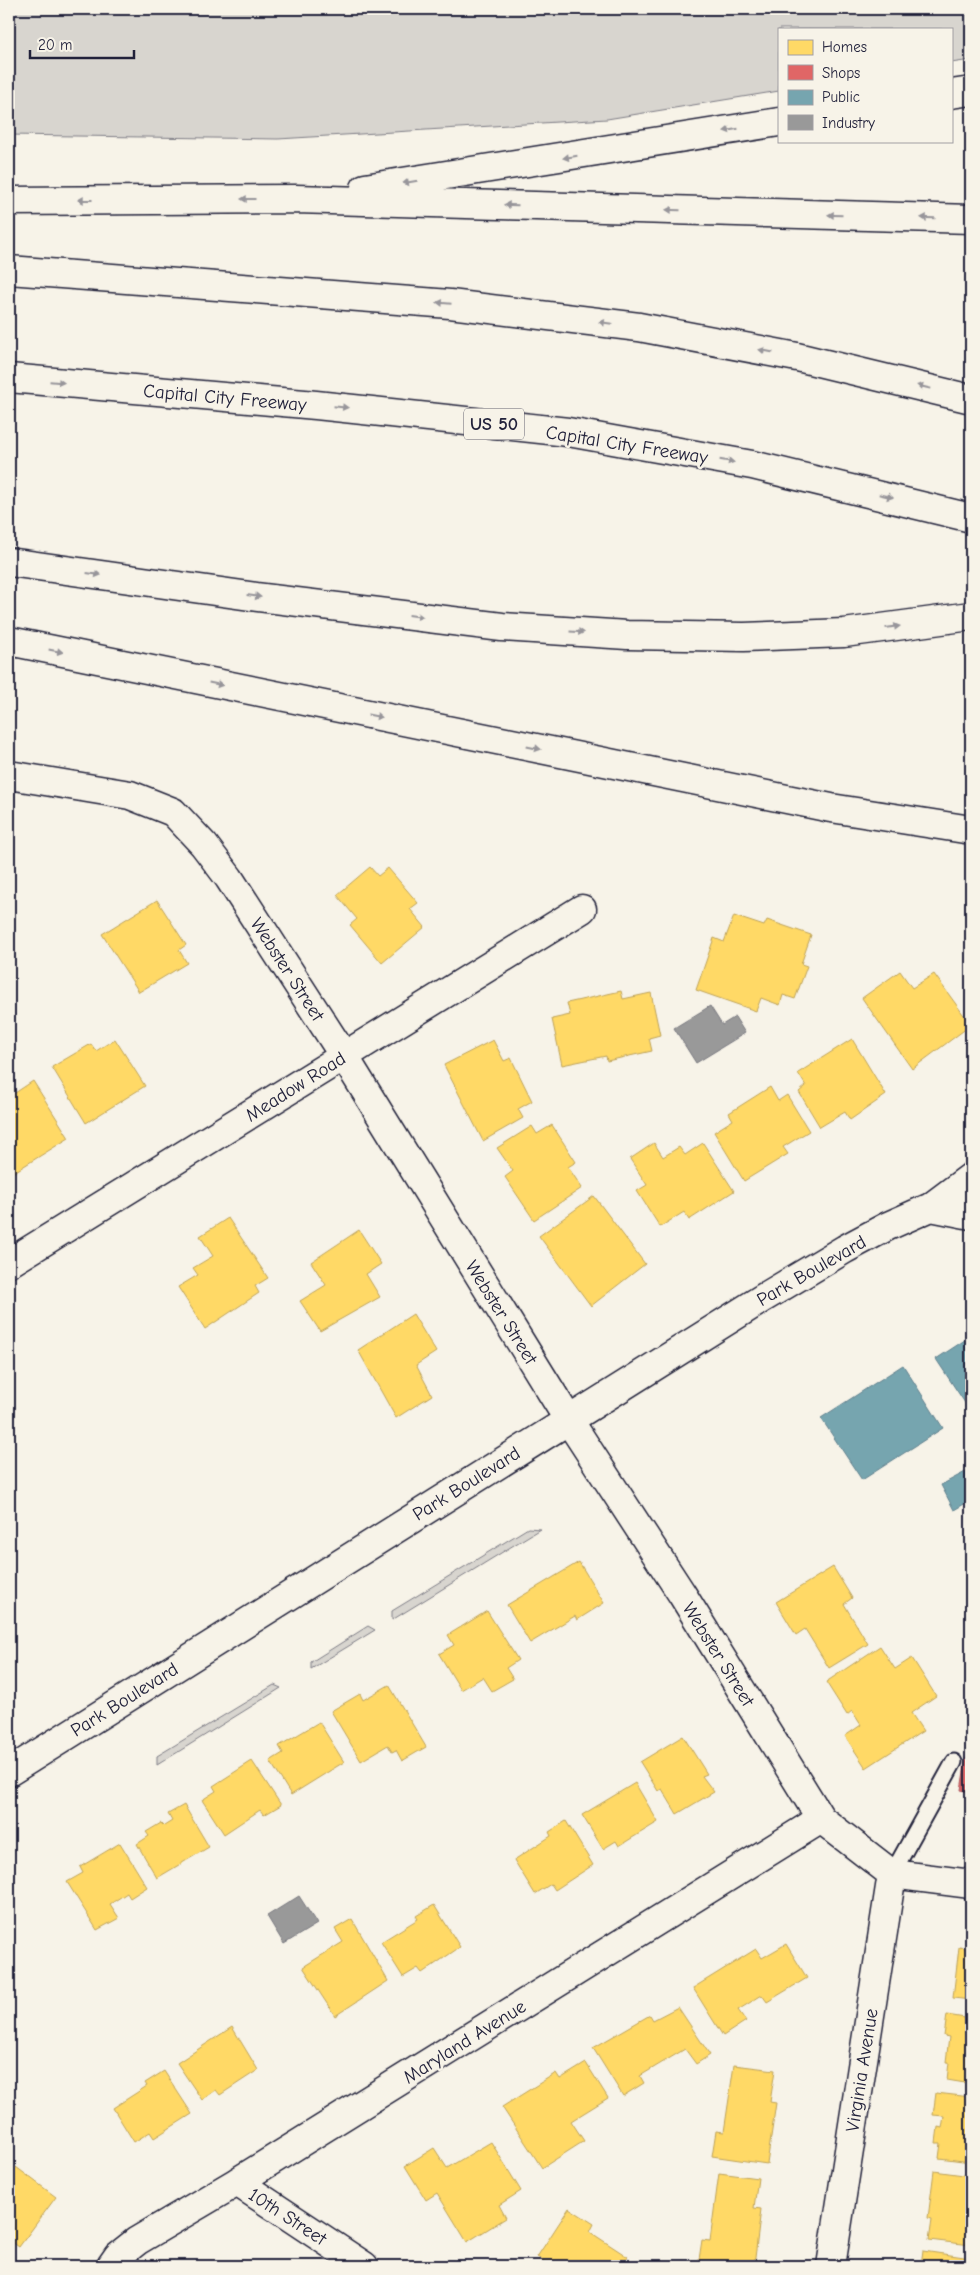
<svg xmlns="http://www.w3.org/2000/svg" width="980" height="2275" font-family="'Comic Neue',sans-serif">
	<style>
		.green { fill: #d8d5cf; stroke: #7d7c85 }
		.homes { fill: #ffd966; stroke: #bda259 }
		.shops { fill: #e06666; stroke: #a75259 }
		.public { fill: #76a5af; stroke: #5d7e8c }
		.industry { fill: #999; stroke: #75757d }
		.lines { fill: none; stroke-linecap: round; stroke-linejoin: round }
		.lane-casing { stroke: #22223b; stroke-width: 19 }
		.street-casing { stroke: #22223b; stroke-width: 31 }
		.secondary-casing { stroke: #22223b; stroke-width: 31 }
		.highway-casing { stroke: #22223b; stroke-width: 31 }
		.lane { stroke: #f7f3e8; stroke-width: 15 }
		.street { stroke: #f7f3e8; stroke-width: 28 }
		.secondary { stroke: #f7f3e8; stroke-width: 28 }
		.highway { stroke: #f7f3e8; stroke-width: 28 }
		.oneway { fill: #97959a }
		.labels { text-anchor: middle; stroke-width: 5; stroke-linejoin: round; paint-order: stroke }
		.shield { fill: #f7f3e8; stroke: #62616f; stroke-width: 1 }
		.shield-label { font-size: 18px; font-weight: bold; fill: #22223b }
		.street-label { font-size: 19px; fill: #22223b; stroke: #f7f3e8 }
	</style>
	<rect width="100%" height="100%" fill="#f7f3e8"/>
	<filter id="ink" filterUnits="userSpaceOnUse"><feTurbulence type="fractalNoise" baseFrequency=".02" numOctaves="2"/><feDisplacementMap in="SourceGraphic" scale="10" xChannelSelector="R" yChannelSelector="G"/><feConvolveMatrix kernelMatrix="1 2 1 2 8 2 1 2 1" color-interpolation-filters="sRGB"/></filter>
	<g filter="url(#ink)">
		<!-- green -->
		<path class="green" d="M9 9H971V60L951 63V29H779V91L607 119 278 139 9 135Z
			M528 1528 540 1529 392 1620V1611Z
			M368 1626 375 1630 311 1669V1662Z
			M274 1685 281 1688 157 1765V1756Z"/>
		<!-- homes -->
		<path class="homes" d="M370 867 378 876 388 868 418 903 410 909 425 927 382 963 350 925 357 919 337 895Z
			M157 900 186 945 179 950 187 963 139 992 102 934Z
			M734 916 764 926 767 920 811 935 801 964 807 966 795 999 783 995 780 1005 761 998 756 1011 696 990 714 938 724 942Z
			M900 971 912 988 934 974 971 1025 912 1069 862 998Z
			M621 991 623 999 651 993 660 1035 649 1038 652 1051 607 1061 606 1056 562 1065 552 1019 570 1015 567 1003Z
			M115 1039 145 1086 86 1123 52 1067 91 1044 96 1051Z
			M852 1039 886 1095 850 1120 845 1112 820 1127 799 1092 806 1086 798 1073Z
			M493 1040 504 1061 511 1058 532 1101 518 1109 523 1118 483 1141 444 1065Z
			M33 1081 69 1138 11 1174 9 1171V1097Z
			M770 1087 778 1101 787 1095 809 1131 783 1147 788 1154 744 1181 714 1132 733 1120 729 1113Z
			M552 1125 576 1162 568 1167 582 1188 534 1220 505 1177 513 1171 497 1148 532 1126 537 1134Z
			M654 1143 663 1157 679 1147 685 1155 703 1143 734 1191 689 1220 684 1212 660 1227 637 1191 647 1185 630 1159Z
			M594 1196 645 1264 591 1306 539 1236Z
			M228 1218 268 1278 255 1286 259 1293 205 1329 178 1287 198 1275 193 1268 213 1256 200 1236Z
			M359 1230 381 1264 366 1274 380 1297 320 1331 300 1301 326 1285 311 1262Z
			M413 1314 436 1352 416 1365 432 1395 396 1418 358 1350Z
			M579 1562 604 1603 577 1620 575 1616 530 1643 507 1605Z
			M833 1567 852 1598 844 1604 868 1644 829 1668 805 1629 796 1635 776 1602Z
			M487 1611 518 1660 506 1668 513 1679 492 1691 483 1677 461 1690 439 1654 454 1645 448 1635Z
			M880 1646 895 1669 912 1658 936 1696 911 1713 923 1731 866 1768 845 1736 861 1725 852 1711 847 1715 826 1682Z
			M389 1685 426 1747 402 1761 396 1750 392 1752 388 1745 361 1761 331 1711 360 1694 363 1700Z
			M319 1722 344 1762 291 1795 270 1761 283 1753 279 1746Z
			M683 1736 707 1774 702 1776 714 1792 677 1814 662 1789 658 1791 640 1762Z
			M252 1761 281 1805 264 1815 260 1810 224 1834 202 1800 216 1791 213 1786Z
			M635 1783 658 1822 619 1846 616 1841 603 1849 582 1815Z
			M184 1805 209 1847 157 1878 137 1844 149 1836 146 1832 161 1823 164 1826 172 1821 168 1814Z
			M566 1821 593 1865 555 1890 551 1884 535 1894 514 1860 551 1836 549 1832Z
			M120 1843 147 1887 130 1898 127 1893 110 1904 119 1918 97 1930 67 1882 83 1873 80 1867Z
			M434 1905 460 1947 422 1973 418 1968 403 1977 381 1942 418 1919 416 1916Z
			M352 1919 388 1981 335 2016 303 1967 343 1942 335 1929Z
			M786 1944 807 1978 767 2002 762 1995 738 2010 746 2021 723 2036 693 1988 756 1949 762 1958Z
			M959 1947 971 1949V2000L953 1998Z
			M678 2007 710 2055 696 2064 685 2049 640 2076 644 2083 623 2096 593 2048 650 2015 653 2020Z
			M947 2015 971 2019V2084L947 2080 949 2062H946L949 2037 944 2036Z
			M232 2027 258 2070 220 2095 216 2090 202 2100 177 2063Z
			M586 2063 608 2098 571 2121 584 2141 542 2168 502 2107 556 2073 560 2079Z
			M734 2065 775 2070 770 2102 776 2103 767 2164 712 2156 716 2131 724 2132Z
			M164 2071 192 2114 154 2138 150 2132 134 2142 113 2108 147 2086 145 2083Z
			M936 2093 971 2097V2162L939 2158 941 2143H936L938 2127 942 2128 944 2116 933 2115Z
			M491 2142 521 2191 499 2205 506 2218 467 2242 437 2193 426 2200 405 2166 434 2148 447 2168Z
			M16 2167 56 2197 19 2247 9 2240V2176Z
			M934 2171 971 2176V2245L929 2240 932 2219 928 2218Z
			M719 2173 758 2178 754 2208 761 2209 754 2266H698L702 2240 710 2241Z
			M569 2208 594 2224 590 2232 628 2257 622 2266H552L537 2257Z
			M923 2251 971 2258V2266H921Z"/>
		<!-- shops -->
		<path class="shops" d="M971 1729V1792L961 1790Z"/>
		<!-- public -->
		<path class="public" d="M971 1336V1412L936 1359Z
			M903 1365 943 1428 862 1480 821 1418Z
			M971 1469V1500L954 1510 941 1485Z"/>
		<!-- industry -->
		<path class="industry" d="M710 1006 722 1025 735 1017 745 1033 696 1063 674 1028Z
			M299 1896 317 1924 284 1944 267 1916Z"/>
		<g class="lines">
			<defs>
				<path id="lane" d="M892 1874 954 1762"/>
				<path id="street" d="M9 775 130 795 173 812 204 845 229 878 344 1056 568 1419 682 1594 821 1819 892 1874 971 1884
					M9 1263 582 909
					M237 2182 364 2266
					M111 2266 118 2256 137 2241 237 2182 821 1819
					M831 2266 892 1874"/>
				<path id="secondary" d="M931 1207 971 1215
					M9 1772 763 1298 845 1249 888 1226 931 1207 971 1177"/>
				<path id="highway" d="M951 94 971 91
					M365 188 779 122
					M9 201 296 199 971 219
					M9 270 450 304 639 327 797 357 971 399
					M9 378 316 405 568 432 752 465 971 518
					M9 562 257 597 502 627 627 635 744 637 844 633 971 616
					M9 641 831 808 971 830"/>
			</defs>
			<!-- lane casing -->
			<use href="#lane" class="lane-casing"/>
			<!-- street casing -->
			<use href="#street" class="street-casing"/>
			<!-- secondary casing -->
			<use href="#secondary" class="secondary-casing"/>
			<!-- highway casing -->
			<use href="#highway" class="highway-casing"/>
			<!-- lane -->
			<use href="#lane" class="lane"/>
			<!-- street -->
			<use href="#street" class="street"/>
			<!-- secondary -->
			<use href="#secondary" class="secondary"/>
			<!-- highway -->
			<use href="#highway" class="highway"/>
		</g>
		<!-- one-way arrows -->
		<defs><path id="oneway-solid" d="M-6-.8H1V-3.2L6.5 0L1 3.2V.8H-6Z" transform="scale(1.25)"/></defs>
		<g class="oneway">
			<use href="#oneway-solid" transform="translate(731 130) rotate(171)"/>
			<use href="#oneway-solid" transform="translate(570 157) rotate(171)"/>
			<use href="#oneway-solid" transform="translate(410 182) rotate(171)"/>
			<use href="#oneway-solid" transform="translate(248 199) rotate(180)"/>
			<use href="#oneway-solid" transform="translate(85 200) rotate(180)"/>
			<use href="#oneway-solid" transform="translate(511 205) rotate(-178)"/>
			<use href="#oneway-solid" transform="translate(673 210) rotate(-178)"/>
			<use href="#oneway-solid" transform="translate(835 215) rotate(-178)"/>
			<use href="#oneway-solid" transform="translate(928 218) rotate(-178)"/>
			<use href="#oneway-solid" transform="translate(444 303) rotate(-175)"/>
			<use href="#oneway-solid" transform="translate(606 323) rotate(-173)"/>
			<use href="#oneway-solid" transform="translate(766 351) rotate(-169)"/>
			<use href="#oneway-solid" transform="translate(57 382) rotate(5)"/>
			<use href="#oneway-solid" transform="translate(924 387) rotate(-166)"/>
			<use href="#oneway-solid" transform="translate(341 407) rotate(6)"/>
			<use href="#oneway-solid" transform="translate(727 461) rotate(10)"/>
			<use href="#oneway-solid" transform="translate(886 496) rotate(13)"/>
			<use href="#oneway-solid" transform="translate(94 574) rotate(8)"/>
			<use href="#oneway-solid" transform="translate(254 596) rotate(8)"/>
			<use href="#oneway-solid" transform="translate(416 616) rotate(7)"/>
			<use href="#oneway-solid" transform="translate(893 627) rotate(-7)"/>
			<use href="#oneway-solid" transform="translate(577 632) rotate(4)"/>
			<use href="#oneway-solid" transform="translate(56 651) rotate(11)"/>
			<use href="#oneway-solid" transform="translate(216 684) rotate(11)"/>
			<use href="#oneway-solid" transform="translate(375 716) rotate(11)"/>
			<use href="#oneway-solid" transform="translate(534 748) rotate(11)"/>
		</g>
	</g>
	<g class="labels">
		<!-- shield labels -->
		<rect class="shield" x="464" y="408.5" width="60" height="31" rx="4"/>
		<g class="shield-label">
			<text x="494" y="430">US 50</text>
		</g>
		<!-- street labels -->
		<g class="street-label">
			<text transform="translate(225 397) rotate(5)" y="7">Capital City Freeway</text>
			<text transform="translate(627 444) rotate(9)" y="7">Capital City Freeway</text>
			<text transform="translate(288 969) rotate(57)" y="7">Webster Street</text>
			<text transform="translate(295 1086) rotate(-32)" y="7">Meadow Road</text>
			<text transform="translate(811 1270) rotate(-30)" y="7">Park Boulevard</text>
			<text transform="translate(502 1312) rotate(58)" y="7">Webster Street</text>
			<text transform="translate(466 1483) rotate(-32)" y="7">Park Boulevard</text>
			<text transform="translate(719 1654) rotate(58)" y="7">Webster Street</text>
			<text transform="translate(124 1699) rotate(-32)" y="7">Park Boulevard</text>
			<text transform="translate(464 2041) rotate(-32)" y="7">Maryland Avenue</text>
			<text transform="translate(861 2070) rotate(-81)" y="7">Virginia Avenue</text>
			<text transform="translate(288 2216) rotate(33)" y="7">10th Street</text>
		</g>
	</g>
	<!-- margin -->
	<rect width="980" height="2275" fill="none" stroke="#f7f3e8" stroke-width="30"/>
	<rect x="15" y="15" width="950" height="2245" fill="none" stroke="#22223b" stroke-width="2" filter="url(#ink)"/>
	<!-- legend -->
	<rect x="778" y="28" width="175" height="115" fill="#f7f3e8" stroke="#a29fa3"/>
	<rect x="788" y="40" width="25" height="15" fill="#ffd966" stroke="#a29fa3"/>
	<text x="822" y="52" font-size="15" fill="#22223b">Homes</text>
	<rect x="788" y="65" width="25" height="15" fill="#e06666" stroke="#a29fa3"/>
	<text x="822" y="78" font-size="15" fill="#22223b">Shops</text>
	<rect x="788" y="90" width="25" height="15" fill="#76a5af" stroke="#a29fa3"/>
	<text x="822" y="102" font-size="15" fill="#22223b">Public</text>
	<rect x="788" y="115" width="25" height="15" fill="#999999" stroke="#a29fa3"/>
	<text x="822" y="128" font-size="15" fill="#22223b">Industry</text>
	<!-- scale -->
	<path d="M30 50v8h104v-8" fill="none" stroke="#22223b" stroke-width="2.5"/>
	<text x="38" y="50" font-size="15" fill="#22223b" stroke="#f7f3e8" stroke-width="4" paint-order="stroke">20 m</text>
</svg>
